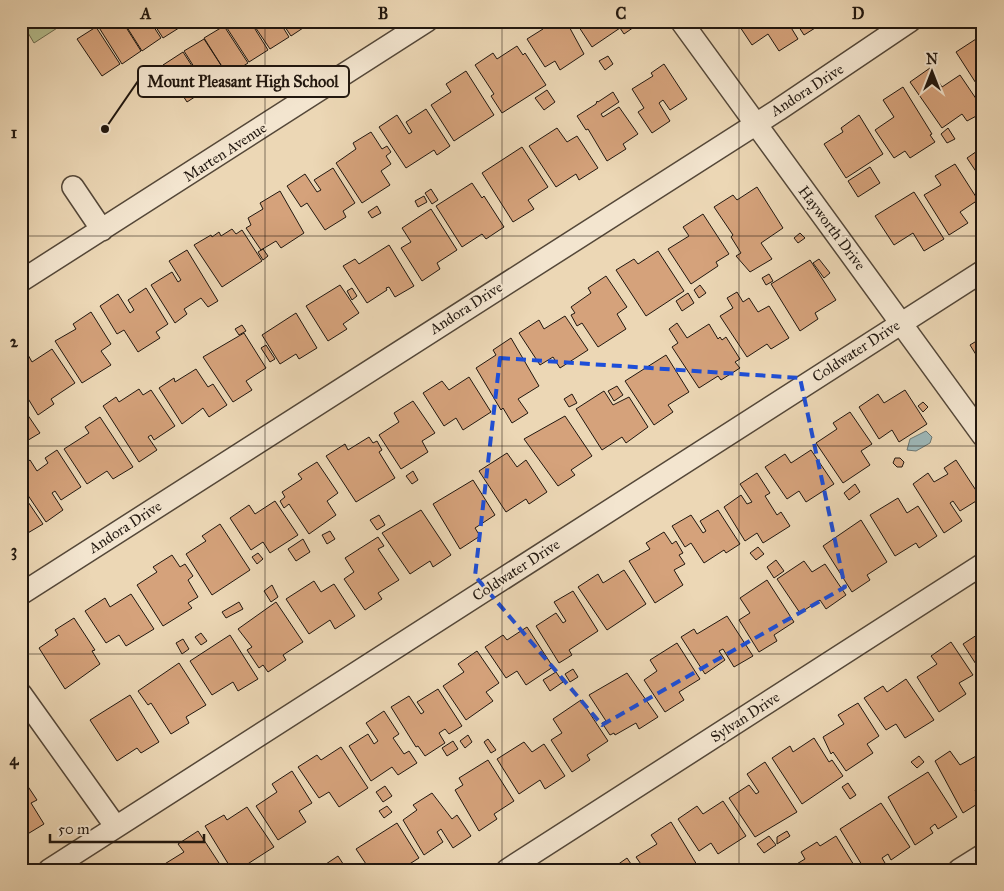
<svg xmlns="http://www.w3.org/2000/svg" width="1004" height="891" font-family="'IM FELL Great Primer',serif">
	<style>
		.green { fill: #b6bf8f; stroke: #6c6b4f }
		.water { fill: #9db7b8; stroke: #6b7774 }
		.building { fill: #d5a27b; stroke: #21170f }
		.lines { fill: none; stroke-linecap: round; stroke-linejoin: round }
		.minor-casing { stroke: #544738; stroke-width: 24 }
		.minor { stroke: #f3e5cf; stroke-width: 21 }
		.marked { fill: none; stroke: #1d4ed8; stroke-width: 4; stroke-dasharray: 10 6; stroke-linejoin: round }
		.grid { fill: none; stroke: #21170f; stroke-width: 1; stroke-opacity: 0.55 }
		.labels { text-anchor: middle; stroke-width: 4; stroke-linejoin: round; paint-order: stroke }
		.street-label { font-size: 15px; fill: #21170f; stroke: #f3e5cf }
		.leader { fill: none; stroke: #21170f; stroke-width: 2 }
		.callout-dot { fill: #21170f; stroke: #f3e5cf; stroke-width: 2 }
		.callout { fill: #f3e5cf; stroke: #21170f; stroke-width: 2 }
		.callout-label { font-size: 16px; text-anchor: middle; font-weight: bold; fill: #21170f }
		.neatline { fill: none; stroke: #21170f; stroke-width: 2 }
		.grid-label { font-size: 16px; text-anchor: middle; font-weight: bold; fill: #21170f }
	</style>
	<rect width="100%" height="100%" fill="#ecd7b5"/>
	<filter id="stains"><feTurbulence type="fractalNoise" baseFrequency=".004" numOctaves="4"/><feColorMatrix values="0 0 0 0 .2 0 0 0 0 .09 0 0 0 0 .02 0 0 0 .5 -.17"/></filter>
	<radialGradient id="worn" r=".72"><stop offset=".6" stop-color="#630" stop-opacity="0"/><stop offset="1" stop-color="#630" stop-opacity=".3"/></radialGradient>
	<!-- green -->
	<path class="green" d="M21 21H68L34 43Z"/>
	<!-- water -->
	<path class="water" d="M926 431 932 437 930 443 916 451 907 450 910 439Z"/>
	<!-- building -->
	<path class="building" d="M105 21H122L141 51 122 64 98 26Z
		M123 21H150L161 38 142 51Z
		M152 21H179L182 26 163 38Z
		M231 21H250L268 50 249 62 225 25Z
		M251 21H279L289 37 270 49Z
		M281 21H307L309 24 291 36Z
		M544 21H566L584 54 560 70 555 61 545 67 527 39 543 29 539 24Z
		M575 21H635L637 25 624 34 620 28 592 47Z
		M736 21H787L798 39 779 51 768 34 752 45Z
		M795 21H822L823 23 804 35Z
		M224 26 248 63 228 76 204 38Z
		M96 27 120 64 102 76 77 39Z
		M204 39 228 76 208 89 184 51Z
		M976 39 979 45 983 43 981 91 956 52Z
		M517 46 523 55 525 53 546 85 502 113 491 96 494 94 475 65 493 53 497 59Z
		M183 52 207 89 187 102 163 65Z
		M608 56 613 64 605 70 599 61Z
		M664 64 687 99 670 110 663 100 659 103 670 121 652 133 638 112 644 108 632 89 653 76 651 73Z
		M930 68 942 87 960 75 983 109 980 114 967 121 962 114 942 128 910 82Z
		M466 71 494 115 454 141 431 105 451 92 446 84Z
		M903 87 932 134 930 135 935 142 910 158 905 151 894 158 875 130 894 117 883 100Z
		M547 90 555 102 544 110 535 98Z
		M613 92 619 102 601 114 603 117 619 107 638 134 623 144 626 149 607 161 588 129 586 130 577 116 596 104 597 101 598 102Z
		M426 109 450 146 437 155 434 150 406 168 379 127 397 115 409 134 412 132 406 122Z
		M859 115 883 154 846 178 824 144 843 132 841 128Z
		M557 128 567 142 577 136 598 168 579 180 576 174 556 187 529 146Z
		M948 128 955 139 947 143 941 134Z
		M371 132 382 149 387 146 391 152 386 156 391 164 381 171 390 185 362 203 336 163 356 149 353 143Z
		M522 147 548 187 528 200 534 209 513 222 482 173Z
		M983 147V182L967 158Z
		M955 164 978 200 960 212 968 223 949 235 924 195 941 185 935 176Z
		M870 167 880 183 858 197 848 181Z
		M333 168 355 203 343 211 346 217 325 230 307 203 301 207 287 186 305 174 317 192 321 190 314 180Z
		M472 183 482 198 484 196 504 227 486 239 482 234 462 247 436 206Z
		M757 187 783 228 761 243 772 259 750 272 736 256 741 253 731 237 733 235 714 207 733 195 737 200Z
		M431 189 438 200 432 204 425 193Z
		M280 191 304 233 281 248 276 241 261 250 246 228 251 225 248 218 263 209 260 203Z
		M914 192 944 239 924 251 913 233 894 245 875 216Z
		M424 196 427 202 418 207 415 201Z
		M377 206 381 213 372 218 368 212Z
		M431 209 457 250 437 263 440 269 422 281 401 248 411 242 402 228Z
		M703 214 729 254 716 262 718 266 691 284 668 249 689 236 683 227Z
		M232 229 236 234 242 230 262 261 222 287 194 245 211 235 212 237 219 232 221 236Z
		M800 233 805 238 798 243 794 238Z
		M389 245 414 286 395 297 389 287 386 288 387 290 367 303 343 266 355 259 359 264Z
		M263 249 268 256 263 260 258 252Z
		M187 250 218 301 208 307 201 298 184 309 187 314 175 323 151 285 172 272 178 282 181 280 169 261Z
		M658 251 684 291 646 316 616 270 634 259 638 264Z
		M819 259 830 273 824 278 813 263Z
		M810 260 836 300 815 313 818 319 800 331 771 284Z
		M769 274 773 281 766 285 762 278Z
		M606 276 627 307 617 314 626 329 598 347 582 323 577 326 571 315 575 313 571 307 591 293 588 288Z
		M340 285 359 313 343 324 347 329 328 341 306 306Z
		M700 285 706 293 699 298 694 290Z
		M146 288 168 324 156 332 160 338 138 352 124 330 117 334 100 306 118 294 130 313 134 310 128 300Z
		M352 288 357 296 352 300 347 291Z
		M737 292 743 302 749 298 758 312 769 306 789 338 771 349 767 344 747 357 720 316 733 308 727 298Z
		M688 293 694 303 682 311 676 301Z
		M91 312 111 344 101 351 111 365 82 383 55 341 76 329 73 324Z
		M296 313 317 348 299 359 296 354 280 364 262 335Z
		M565 316 588 350 560 368 553 357 540 365 519 333 539 320 544 329Z
		M677 323 687 338 709 324 718 339 720 337 722 340 726 337 740 359 735 362 740 368 721 380 718 376 699 388 672 347 678 343 669 329Z
		M242 325 246 331 239 335 235 329Z
		M244 333 266 368 246 381 252 390 233 402 203 357Z
		M983 337V366L970 345Z
		M511 338 539 386 518 399 528 413 512 423 503 408 501 410 476 368 496 355 493 350Z
		M266 345 275 359 270 362 261 348Z
		M52 349 75 383 51 399 54 404 38 415 21 387V357L27 353 32 362Z
		M666 355 689 392 668 405 673 412 654 425 625 381Z
		M196 369 208 387 213 384 227 405 209 417 203 408 182 424 159 388 174 378 175 382Z
		M469 377 491 412 463 430 456 418 444 426 423 393 442 381 449 390Z
		M617 386 623 395 614 401 608 391Z
		M139 389 143 395 151 390 175 426 154 440 151 435 148 437 157 450 139 462 103 406 116 397 119 402Z
		M905 390 927 424 899 442 892 430 879 439 859 407 878 394 884 403Z
		M604 391 613 405 629 397 648 427 626 443 622 437 602 450 576 409Z
		M572 394 577 403 569 407 564 399Z
		M413 401 435 433 422 441 428 452 401 469 379 435 399 422 394 413Z
		M21 402 26 410 25 411 40 433 25 442 21 435Z
		M923 402 928 407 923 412 918 406Z
		M850 412 872 444 861 451 870 465 843 483 816 443 837 429 833 423Z
		M565 416 592 456 571 470 575 475 558 486 524 439Z
		M100 417 133 467 113 479 107 471 87 484 64 449 89 433 85 427Z
		M369 437 373 443 377 441 382 450 379 452 395 478 356 502 326 456 345 444 348 450Z
		M57 450 81 487 61 500 55 491 52 493 63 510 46 522 21 485V466L30 460 37 471 48 463 45 458Z
		M811 450 834 484 806 502 799 491 787 499 765 467 785 454 791 463Z
		M507 453 517 467 526 460 547 492 529 504 526 499 506 512 479 471Z
		M895 458H900L904 462 902 467H897L893 463Z
		M956 460 981 498 960 511 953 501 950 503 962 521 944 533 913 484 928 473 934 482 948 474 944 468Z
		M317 462 338 493 327 501 336 515 309 534 289 504 284 508 280 501 285 497 282 492 302 479 298 474Z
		M413 471 418 480 412 484 406 476Z
		M757 473 770 493 765 496 777 515 781 512 790 526 763 543 757 533 745 541 724 507 741 495 747 504 752 502 740 484Z
		M473 480 495 515 475 528 480 536 460 549 433 504Z
		M855 484 860 492 849 500 844 493Z
		M898 498 907 513 918 506 937 536 919 548 916 543 895 556 870 515Z
		M26 499 43 524 21 537V502Z
		M275 501 298 535 270 553 263 542 251 550 230 518 249 505 255 514Z
		M421 510 451 555 433 567 430 561 410 574 382 533Z
		M718 510 740 544 726 553 724 550 704 563 691 543 685 547 672 526 691 515 703 533 706 531 700 521Z
		M379 515 385 525 377 530 370 520Z
		M861 520 887 562 867 575 870 580 852 592 823 546Z
		M220 524 250 570 212 595 186 554 206 541 202 536Z
		M330 531 335 539 327 544 322 535Z
		M664 532 672 544 676 541 683 553 679 555 685 564 674 570 683 585 655 603 629 561 650 549 646 543Z
		M378 537 384 546 378 549 399 580 378 593 382 599 365 610 344 579 354 572 345 558Z
		M303 539 310 552 296 561 288 549Z
		M758 547 764 554 756 560 750 553Z
		M258 553 263 559 257 564 252 557Z
		M172 555 180 567 185 564 193 576 188 580 198 597 188 603 192 608 163 626 137 585 157 572 153 567Z
		M776 560 784 571 774 578 767 567Z
		M804 561 812 572 825 564 846 595 826 609 820 600 800 613 777 579Z
		M624 570 646 604 607 630 578 587 598 574 603 583Z
		M767 580 794 622 774 635 777 641 759 652 739 620 750 613 740 598Z
		M314 581 321 592 334 584 355 616 335 629 330 620 309 634 286 599Z
		M272 585 278 597 271 602 264 591Z
		M573 591 598 631 569 650 572 655 559 663 536 626 556 613 563 623 566 621 554 602Z
		M131 594 154 629 126 646 119 635 106 643 85 611 105 598 110 607Z
		M239 602 243 609 226 618 222 612Z
		M276 602 303 642 283 655 286 660 268 672 263 665 259 668 247 650 252 647 238 629Z
		M727 616 753 656 734 667 723 649 719 651 725 660 705 674 681 637 694 629 697 634Z
		M74 618 95 650 92 651 100 664 65 689 39 648 58 635 55 630Z
		M527 627 553 667 526 685 517 671 506 678 485 647 503 635 507 640Z
		M983 631V675L963 644Z
		M201 633 207 641 201 645 195 637Z
		M230 635 258 679 238 691 233 682 212 695 190 661Z
		M183 639 189 649 182 654 176 643Z
		M951 642 973 675 959 683 966 694 939 712 917 677 937 664 931 656Z
		M677 643 700 679 679 692 684 700 665 712 644 680 657 671 650 660Z
		M477 651 499 683 486 692 493 701 466 720 443 686 464 672 458 664Z
		M179 663 206 705 186 717 189 723 171 734 151 703 148 705 138 691Z
		M573 669 578 677 570 682 565 674Z
		M556 672 563 682 550 691 543 680Z
		M627 673 658 717 639 729 636 723 615 735 614 733 610 735 602 723 606 721 589 695Z
		M906 679 934 720 905 738 896 724 886 730 864 698 883 686 887 692Z
		M438 689 462 726 449 734 445 729 439 733 445 743 425 756 418 746 416 747 391 707 409 696 421 714 424 712 417 702Z
		M130 695 159 742 141 753 137 748 117 761 90 720Z
		M581 700 608 741 587 755 590 760 572 772 551 740 562 733 553 719Z
		M858 703 879 736 867 744 873 753 846 771 833 752 831 754 823 737 844 724 838 715Z
		M384 711 399 734 393 738 404 754 409 751 417 763 398 775 392 767 371 781 349 746 368 734 374 744 378 741 366 723Z
		M468 735 472 742 465 748 460 741Z
		M814 738 829 762 832 760 843 776 802 804 772 758 790 746 793 752Z
		M488 739 496 750 491 753 484 742Z
		M453 741 458 749 447 756 442 748Z
		M524 742 532 752 544 744 565 776 545 789 540 780 519 794 497 759Z
		M341 747 368 788 339 807 329 792 319 798 298 767 317 755 321 760Z
		M950 751 960 765 978 755 983 762V785L975 790 982 801 963 813 935 761Z
		M919 756 924 762 917 768 911 762Z
		M488 760 514 801 494 814 497 819 479 831 455 790 463 785 459 778Z
		M765 762 797 812 755 837 729 798 749 785 756 794 759 792 747 774Z
		M292 771 312 803 299 811 306 822 278 840 256 806 277 792 272 784Z
		M928 772 957 817 938 829 935 824 930 828 933 833 915 845 888 797Z
		M25 782 37 800 31 803 44 824 21 838V784Z
		M848 783 856 795 850 799 842 787Z
		M385 786 392 796 383 802 376 792Z
		M432 793 452 819 457 815 471 836 453 848 441 829 437 832 443 842 424 855 403 820 417 810 413 805Z
		M723 801 746 836 718 854 711 843 699 851 678 819 697 806 703 814Z
		M881 803 910 847 891 860 888 854 882 858 885 863 874 870H865L840 829Z
		M387 806 392 812 384 818 379 811Z
		M247 807 274 847 246 865 248 869 246 870H232L205 826 224 815 227 820Z
		M671 822 697 865 690 870H645L636 857 657 844 651 835Z
		M397 823 419 858 400 870H370L356 849Z
		M198 831 219 863 217 864 220 870H167L163 865 184 852 178 844Z
		M787 831 790 836 777 844V837Z
		M769 836 776 845 764 853 757 844Z
		M836 836 857 870H798L795 865 805 859 801 852 817 842 820 846Z
		M338 856 347 870H317Z
		M627 858 635 870H610Z
		M357 864 361 870H349Z"/>
	<g class="lines">
		<defs>
			<path id="minor" d="M681 21 983 436
				M73 187 102 230
				M21 281 427 21
				M21 594 778 110 910 21
				M21 694 116 827
				M49 870 983 271
				M507 870 983 564
				M959 870 983 855"/>
		</defs>
		<!-- minor casing -->
		<use href="#minor" class="minor-casing"/>
		<!-- minor -->
		<use href="#minor" class="minor"/>
	</g>
	<!-- marked area -->
	<path class="marked" d="M500 358 800 378 845 587 602 725 475 576Z"/>
	<!-- grid -->
	<path class="grid" d="M265 21V870M502 21V870M739 21V870M21 236H983M21 446H983M21 654H983"/>
	<g class="labels">
		<!-- street labels -->
		<g class="street-label">
			<text transform="translate(807 90) rotate(-33)" y="5">Andora Drive</text>
			<text transform="translate(225 152) rotate(-33)" y="5">Marten Avenue</text>
			<text transform="translate(832 228) rotate(53)" y="5">Hayworth Drive</text>
			<text transform="translate(466 308) rotate(-33)" y="5">Andora Drive</text>
			<text transform="translate(856 351) rotate(-33)" y="5">Coldwater Drive</text>
			<text transform="translate(125 527) rotate(-33)" y="5">Andora Drive</text>
			<text transform="translate(516 570) rotate(-33)" y="5">Coldwater Drive</text>
			<text transform="translate(745 717) rotate(-33)" y="5">Sylvan Drive</text>
		</g>
	</g>
	<!-- callouts -->
	<path class="leader" d="M105 129L138 81"/>
	<circle class="callout-dot" cx="105" cy="129" r="5"/>
	<rect class="callout" x="138" y="66" width="211" height="31" rx="5"/>
	<g class="callout-label">
		<text x="243" y="87">Mount Pleasant High School</text>
	</g>
	<!-- margin -->
	<rect width="1004" height="891" fill="none" stroke="#ecd7b5" stroke-width="55"/>
	<!-- north arrow -->
	<g transform="translate(932 72)" stroke="#f3e5cf" stroke-width="4" paint-order="stroke">
	<path d="M0-4L9 19L0 12L-9 19Z" fill="#21170f"/>
	<text y="-8" font-size="14" font-weight="bold" text-anchor="middle" fill="#21170f">N</text>
	</g>
	<!-- scale -->
	<path d="M50 834v8h154v-8" fill="none" stroke="#21170f" stroke-width="2.5"/>
	<text x="58" y="834" font-size="15" fill="#21170f" stroke="#f3e5cf" stroke-width="4" paint-order="stroke">50 m</text>
	<rect x="28" y="28" width="948" height="836" class="neatline"/>
	<g class="grid-label">
		<text x="146" y="19">A</text>
		<text x="383" y="19">B</text>
		<text x="621" y="19">C</text>
		<text x="858" y="19">D</text>
		<text x="14" y="138">1</text>
		<text x="14" y="347">2</text>
		<text x="14" y="556">3</text>
		<text x="14" y="765">4</text>
	</g>
	<rect width="100%" height="100%" filter="url(#stains)"/>
	<rect width="100%" height="100%" fill="url(#worn)"/>
</svg>
